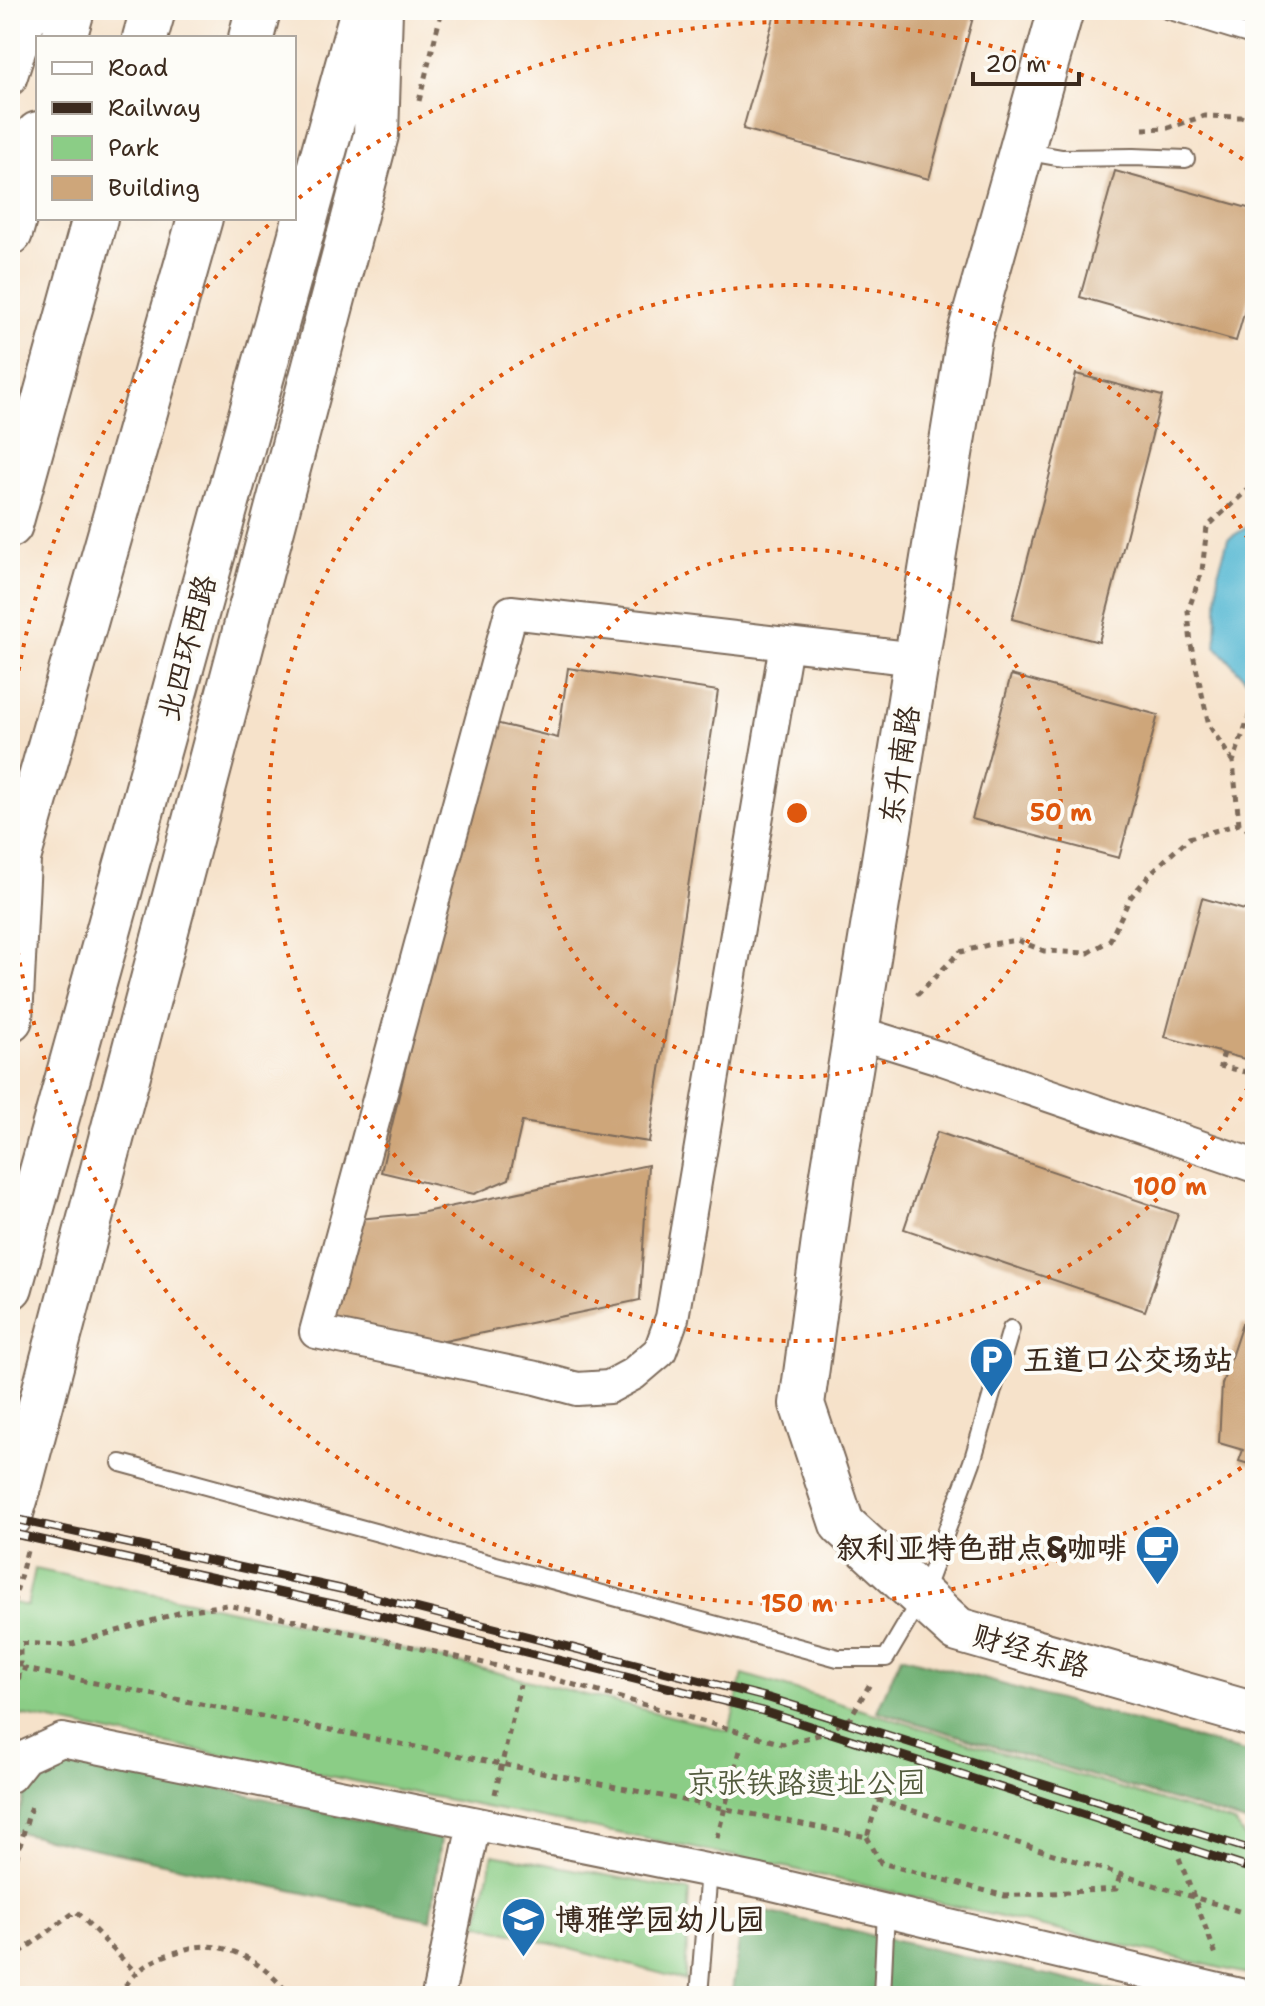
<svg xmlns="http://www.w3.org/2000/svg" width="1265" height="2006" font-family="'Shantell Sans','LXGW WenKai TC',sans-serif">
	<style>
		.green { fill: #8bcd86; stroke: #637c52; stroke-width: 2 }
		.forest { fill: #70b073; stroke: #566d48; stroke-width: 2 }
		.water { fill: #55b8d3; stroke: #487178; stroke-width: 2 }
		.building { fill: #cea67a }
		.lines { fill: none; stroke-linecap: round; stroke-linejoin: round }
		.lane-casing { stroke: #7c6a5a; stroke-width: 20 }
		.street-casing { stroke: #7c6a5a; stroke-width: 36 }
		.secondary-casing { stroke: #7c6a5a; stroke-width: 48 }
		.highway-casing { stroke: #7c6a5a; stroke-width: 48 }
		.path { stroke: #7c6a5a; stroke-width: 5; stroke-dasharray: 6 6; stroke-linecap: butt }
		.lane { stroke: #fff; stroke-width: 16 }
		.street { stroke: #fff; stroke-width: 32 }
		.secondary { stroke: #fff; stroke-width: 44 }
		.highway { stroke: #fff; stroke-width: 44 }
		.rail-casing { stroke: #3b2a1e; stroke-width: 9 }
		.rail { stroke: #fdfcf7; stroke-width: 6; stroke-dasharray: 18; stroke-linecap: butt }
		.ring { fill: none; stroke: #df570d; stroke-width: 4; stroke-dasharray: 4 8 }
		.labels { text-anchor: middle; stroke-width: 8; stroke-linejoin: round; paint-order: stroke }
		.street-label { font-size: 30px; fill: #3b2a1e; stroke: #fdfcf7 }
		.poi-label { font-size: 30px; font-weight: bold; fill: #3b2a1e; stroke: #fdfcf7; text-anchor: start }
		.park-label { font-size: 30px; fill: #535b3d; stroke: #fdfcf7 }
		.centre { fill: #df570d; stroke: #fdfcf7; stroke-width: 4 }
		.ring-label { font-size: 24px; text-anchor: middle; font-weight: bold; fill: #df570d; stroke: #fdfcf7; stroke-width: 8; stroke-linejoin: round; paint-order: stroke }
	</style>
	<rect width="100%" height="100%" fill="#fdfcf7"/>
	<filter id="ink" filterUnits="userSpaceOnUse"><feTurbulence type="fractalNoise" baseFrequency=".0125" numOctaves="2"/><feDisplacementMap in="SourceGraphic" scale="16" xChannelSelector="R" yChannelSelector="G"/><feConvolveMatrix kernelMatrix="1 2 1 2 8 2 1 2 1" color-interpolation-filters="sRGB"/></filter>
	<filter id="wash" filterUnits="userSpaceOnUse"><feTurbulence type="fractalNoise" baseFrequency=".006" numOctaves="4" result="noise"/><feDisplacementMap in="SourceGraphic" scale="32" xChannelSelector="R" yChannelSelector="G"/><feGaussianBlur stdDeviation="1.8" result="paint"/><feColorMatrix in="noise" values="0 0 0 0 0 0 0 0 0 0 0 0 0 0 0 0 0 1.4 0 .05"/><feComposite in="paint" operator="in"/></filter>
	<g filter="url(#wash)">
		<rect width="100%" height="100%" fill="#f6e2ca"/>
		<!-- green -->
		<path class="green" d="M35 1569 324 1629 729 1731 743 1674 1235 1823 1255 1854V1976L759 1861 10 1713V1602L27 1606Z
			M493 1854 690 1891 685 1980 478 1924Z"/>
		<!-- forest -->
		<path class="forest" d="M901 1656 1255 1755V1825L877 1711Z
			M75 1755 441 1839 431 1920 13 1831 31 1777Z
			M744 1907 1141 1996H732V1991Z"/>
		<!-- water -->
		<path class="water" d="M1255 522V668L1248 682 1216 646 1218 573 1228 539Z"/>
		<g id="blocks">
			<!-- building -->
			<path class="building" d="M776 10H975L929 179 743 129Z
				M1115 171 1255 210V276L1236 341 1080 297Z
				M1076 374 1162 396 1099 642 1012 619Z
				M568 668 718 691 649 1142 522 1122 509 1179 474 1194 381 1172 487 721 558 738Z
				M1011 675 1158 715 1119 858 972 819Z
				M1202 898 1255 913V1062L1165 1037Z
				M937 1132 1178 1214 1145 1311 904 1229Z
				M648 1165 640 1300 435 1343 326 1328 359 1219 420 1213Z
				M1242 1324 1255 1328V1466L1239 1461 1243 1450 1219 1443 1222 1384Z"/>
		</g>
	</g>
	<g filter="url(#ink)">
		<use href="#blocks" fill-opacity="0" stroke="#7c6a5a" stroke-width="2"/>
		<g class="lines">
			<defs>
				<path id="lane" d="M1167 10 1255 37
					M1023 151 1062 158 1133 157 1186 159
					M121 1463 838 1658H886L922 1597 972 1462 1011 1329
					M699 1996 709 1870
					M882 1996 886 1911"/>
				<path id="street" d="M10 79 30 17 50 10
					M786 644 672 1318 660 1351 633 1374 609 1387 577 1389 536 1378 316 1332 511 612 917 659
					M856 1032 943 1059 1255 1166
					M10 1776 25 1757 62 1740 760 1881 1244 1996
					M438 1996 474 1824"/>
				<path id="secondary" d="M1061 10 969 337 833 1174 802 1404 842 1524 958 1630 1255 1715
					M64 38 72 10
					M10 233 38 134
					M10 1287 363 10
					M10 1516 21 1480 376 135 380 10"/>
				<path id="highway" d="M145 38 153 10
					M251 38 258 10
					M10 525 95 218
					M10 887 200 218
					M10 1019 18 860"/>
			</defs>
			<!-- lane casing -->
			<use href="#lane" class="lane-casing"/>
			<!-- street casing -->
			<use href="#street" class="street-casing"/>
			<!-- secondary casing -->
			<use href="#secondary" class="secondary-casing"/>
			<!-- highway casing -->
			<use href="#highway" class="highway-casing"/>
			<!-- path -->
			<path class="path" d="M419 101 442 10
				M1143 129 1168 128 1204 116 1241 117 1255 123
				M1233 762 1209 725 1191 645 1188 611 1202 571 1207 527 1255 483
				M1239 824 1233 762 1255 699
				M917 995 960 952 992 944 1017 940 1044 951 1088 953 1110 940 1130 898 1154 870 1189 838 1239 824 1255 834
				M1224 1053 1220 1066 1255 1074
				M10 1615 27 1551
				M10 1643 69 1645 185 1611 227 1605 550 1678 783 1744 822 1734 850 1718 870 1684
				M10 1666 867 1837 878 1800 1255 1916
				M13 1727 20 1668V1644
				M495 1794 520 1685
				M867 1837 881 1863 1005 1896 1116 1889 1120 1875
				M717 1838 741 1747
				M1179 1858 1216 1955
				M10 1882 32 1802
				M10 1960 76 1911 136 1973
				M119 1996C132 1972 151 1959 177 1952 182 1950 189 1948 195 1947 232 1941 269 1968 290 1996"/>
			<!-- lane -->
			<use href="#lane" class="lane"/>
			<!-- street -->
			<use href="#street" class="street"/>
			<!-- secondary -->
			<use href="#secondary" class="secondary"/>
			<!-- highway -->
			<use href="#highway" class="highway"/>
			<defs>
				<path id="rail" d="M10 1518 341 1589 769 1698 1255 1851
					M10 1533 337 1605 763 1711 1255 1870"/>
			</defs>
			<!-- rail casing -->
			<use href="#rail" class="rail-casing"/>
			<!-- rail -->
			<use href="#rail" class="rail"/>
		</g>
	</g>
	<!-- distance rings -->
	<g class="ring">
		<circle cx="797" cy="813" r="264"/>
		<path d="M1254 1077A528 528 0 1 1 1254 549"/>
		<path d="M1251 1461A791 791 0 0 1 10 896M10 730A791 791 0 0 1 273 221M299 198A791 791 0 0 1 1251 165"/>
	</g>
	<!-- icons -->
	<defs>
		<symbol id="parking-pin" viewBox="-11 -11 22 30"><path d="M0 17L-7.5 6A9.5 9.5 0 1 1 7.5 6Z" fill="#1f6fb2" stroke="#fdfcf7"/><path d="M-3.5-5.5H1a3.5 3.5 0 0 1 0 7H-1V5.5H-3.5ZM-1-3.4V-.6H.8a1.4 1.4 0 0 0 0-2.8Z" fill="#fff"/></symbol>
		<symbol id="cafe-pin" viewBox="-11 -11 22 30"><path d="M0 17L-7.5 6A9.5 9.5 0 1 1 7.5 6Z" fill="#1f6fb2" stroke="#fdfcf7"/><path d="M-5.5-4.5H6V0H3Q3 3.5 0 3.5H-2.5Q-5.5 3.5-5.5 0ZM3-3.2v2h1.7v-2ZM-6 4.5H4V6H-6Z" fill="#fff"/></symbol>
		<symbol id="school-pin" viewBox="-11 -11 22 30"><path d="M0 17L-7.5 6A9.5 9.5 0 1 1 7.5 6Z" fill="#1f6fb2" stroke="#fdfcf7"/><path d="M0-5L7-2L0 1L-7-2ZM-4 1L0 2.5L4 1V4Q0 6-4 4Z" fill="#fff"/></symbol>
	</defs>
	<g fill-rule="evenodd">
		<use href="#parking-pin" x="966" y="1334" width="51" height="69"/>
		<use href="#cafe-pin" x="1132" y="1522" width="51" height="69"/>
		<use href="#school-pin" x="498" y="1894" width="51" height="69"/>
	</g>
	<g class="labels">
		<!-- street labels -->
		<g class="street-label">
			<text transform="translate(187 648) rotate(-75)" y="10">北四环西路</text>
			<text transform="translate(900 765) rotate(-81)" y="10">东升南路</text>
			<text transform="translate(1031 1651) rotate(16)" y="10">财经东路</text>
		</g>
		<!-- poi labels -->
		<g class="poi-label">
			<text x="1023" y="1370">五道口公交场站</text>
			<text x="1127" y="1558" text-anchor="end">叙利亚特色甜点&amp;咖啡</text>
			<text x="555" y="1930">博雅学园幼儿园</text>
		</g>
		<!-- park labels -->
		<g class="park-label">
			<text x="806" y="1793">京张铁路遗址公园</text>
		</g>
	</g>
	<circle cx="797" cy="813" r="12" class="centre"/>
	<g class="ring-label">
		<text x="1061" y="821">50 m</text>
		<text x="1170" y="1195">100 m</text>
		<text x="797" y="1612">150 m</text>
	</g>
	<!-- margin -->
	<rect width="1265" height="2006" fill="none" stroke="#fdfcf7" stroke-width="40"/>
	<!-- legend -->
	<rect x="36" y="36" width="260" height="184" fill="#fdfcf7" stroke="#afa8a0" stroke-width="2"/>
	<rect x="52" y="62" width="40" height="12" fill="#ffffff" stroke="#afa8a0" stroke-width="2"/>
	<text x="108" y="76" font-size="24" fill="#3b2a1e">Road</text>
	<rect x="52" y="102" width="40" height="12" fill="#3b2a1e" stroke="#afa8a0" stroke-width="2"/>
	<text x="108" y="116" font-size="24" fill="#3b2a1e">Railway</text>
	<rect x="52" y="136" width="40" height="24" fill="#8bcd86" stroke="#afa8a0" stroke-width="2"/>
	<text x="108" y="156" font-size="24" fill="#3b2a1e">Park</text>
	<rect x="52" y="176" width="40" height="24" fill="#cea67a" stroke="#afa8a0" stroke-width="2"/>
	<text x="108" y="196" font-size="24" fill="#3b2a1e">Building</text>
	<!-- scale -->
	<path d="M973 72v12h106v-12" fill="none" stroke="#3b2a1e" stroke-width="4"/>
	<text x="985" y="72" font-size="24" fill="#3b2a1e" stroke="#fdfcf7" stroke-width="6" paint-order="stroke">20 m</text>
</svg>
